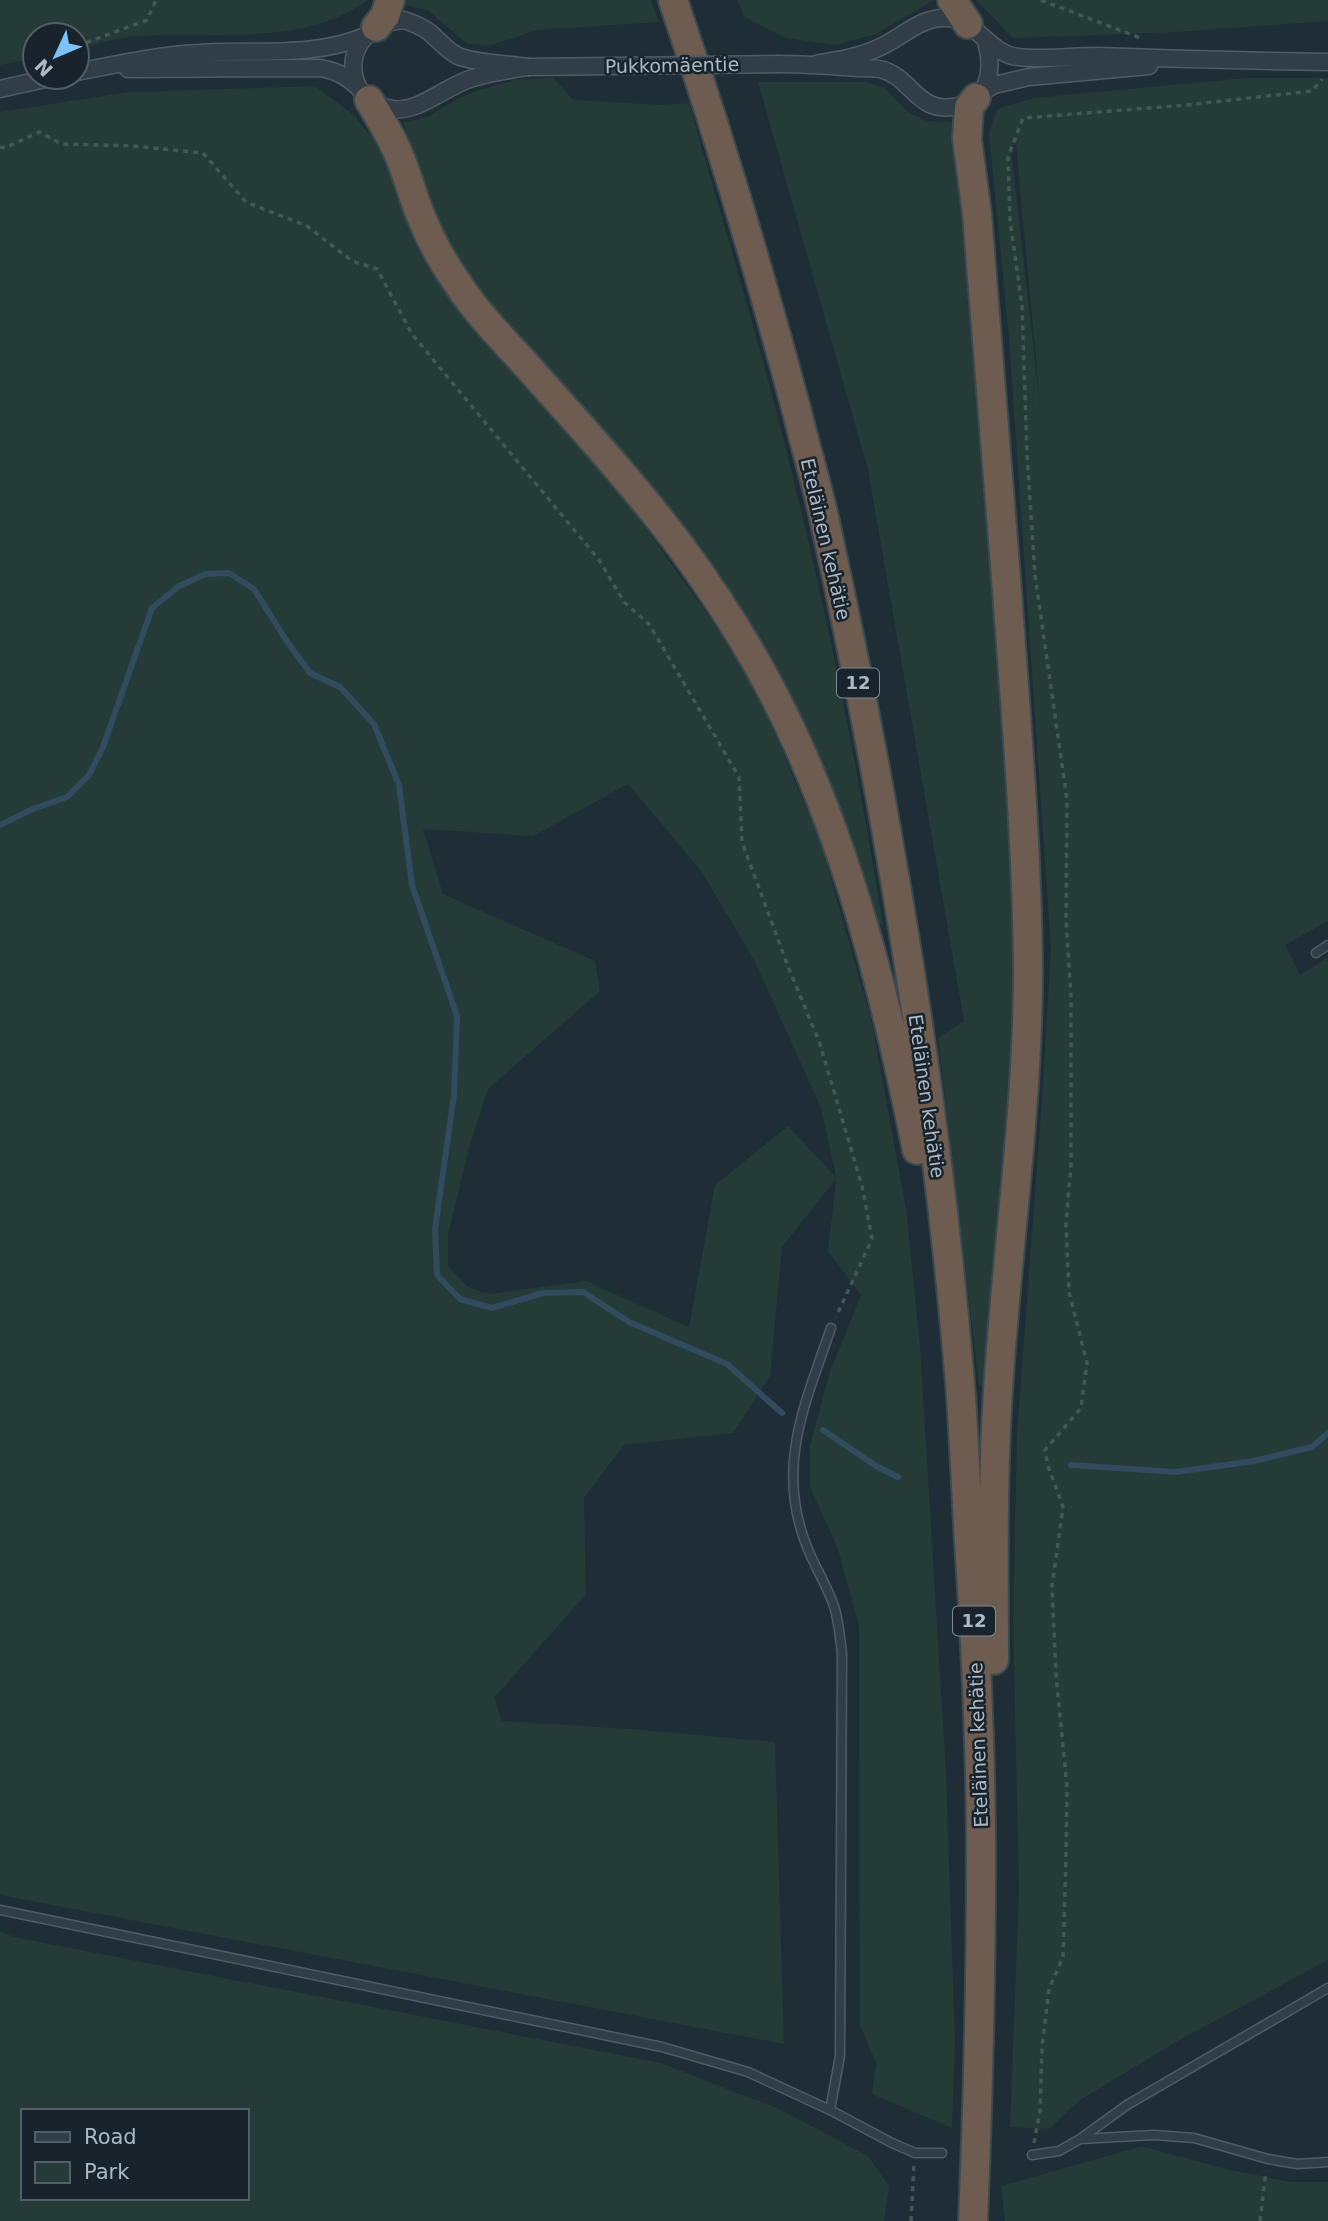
<svg xmlns="http://www.w3.org/2000/svg" width="1328" height="2221" font-family="'DejaVu Sans',sans-serif">
	<style>
		.green { fill: #243b38; fill-rule: evenodd }
		.lines { fill: none; stroke-linecap: round; stroke-linejoin: round }
		.stream { stroke: #324b5e; stroke-width: 6 }
		.lane-casing { stroke: #505c65; stroke-width: 11 }
		.street-casing { stroke: #505c65; stroke-width: 19 }
		.highway-casing { stroke: #3d4951; stroke-width: 32 }
		.path { stroke: #425857; stroke-width: 3.5; stroke-dasharray: 5 5; stroke-linecap: butt }
		.lane { stroke: #323e47; stroke-width: 8 }
		.street { stroke: #323e47; stroke-width: 16 }
		.highway { stroke: #6d5c4f; stroke-width: 28 }
		.street-bridge-casing { stroke: #505c65; stroke-width: 19; stroke-linecap: butt }
		.street-bridge { stroke: #323e47; stroke-width: 16 }
		.labels { text-anchor: middle; stroke-width: 5; stroke-linejoin: round; paint-order: stroke }
		.shield { fill: #18232b; stroke: #808c96; stroke-width: 2 }
		.shield-label { font-size: 18px; font-weight: bold; fill: #acb9c4 }
		.street-label { font-size: 19px; fill: #acb9c4; stroke: #18232b }
	</style>
	<rect width="100%" height="100%" fill="#1f2d36"/>
	<!-- green -->
	<path class="green" d="M0 0H368C303 47 216 31 140 36 119 37 97 44 77 49V35H35V58L0 65Z
		M405 0H651L659 22 537 30 489 46 467 44 429 11 405 5Z
		M737 0H934L876 34 835 45 785 38 744 17Z
		M976 0H1328V21L1178 32 1013 38Z
		M554 78 573 100 660 105 689 103C714 192 741 280 765 369 815 552 853 738 883 925L875 923 847 826 791 708 490 307 452 252 431 205 403 122 428 117 457 99 479 90 515 80Z
		M1245 78H1328V921L1285 945 1300 975 1328 957V1960L1176 2042 1080 2100 1049 2129 1010 2127 1019 1890 1013 1621 1017 1434 1041 1113 1051 949 1009 339 989 133 997 109 1034 98ZM1015 144H1016L1041 414 1011 149Z
		M758 82H868L885 88 908 112 927 121 954 122 953 145 966 212 1017 930 1012 1066 987 1388 979 1385 938 1038 964 1021 868 470Z
		M315 86 354 115 385 154 412 233 460 315 630 506 740 660 768 717 820 840 872 1023 906 1209 920 1345 946 1773 955 2042 952 2128 872 2094 876 2063 860 2025 859 1626 838 1549 810 1487V1446L829 1374 861 1295 828 1251 836 1179 782 1247 770 1376 733 1433 624 1445 584 1498 586 1594 494 1698 502 1721 631 1729 775 1742 784 2044 0 1895V112L129 92ZM628 784 701 871 755 962 821 1108 836 1177 788 1126 715 1185 689 1327 586 1281 489 1294 468 1287 448 1266V1234L469 1148 488 1089 600 991 595 961 443 894 423 829 533 836Z
		M0 1931 14 1937 661 2063 779 2109 868 2156 889 2186 884 2221H0ZM23 2111H247V2198H23Z
		M1142 2146 1226 2169 1290 2182H1328V2221H1005L1001 2186Z"/>
	<g class="lines">
		<!-- stream -->
		<path class="stream" d="M0 825 33 809 67 797 89 775 103 747 152 608 179 586 206 574 229 573 254 589 288 643 310 673 340 687 374 724 399 785 412 885 457 1016 454 1095 435 1229 437 1275 460 1299 492 1308 543 1293 583 1292 629 1322 727 1364 782 1413
			M823 1430 876 1466 898 1477
			M1071 1465 1176 1472 1254 1461 1312 1447 1328 1433"/>
		<defs>
			<path id="lane" d="M1316 953 1328 945
				M0 1910 662 2047 748 2072 830 2110 892 2143 915 2153H942
				M830 2110 840 2056 842 1654C840 1637 839 1622 834 1606 827 1586 815 1567 807 1547 775 1467 805 1404 831 1328
				M1080 2139 1154 2135 1194 2138 1268 2159 1297 2164 1328 2162
				M1032 2155 1059 2151 1080 2139 1127 2105 1328 1988"/>
			<path id="street" d="M404 20C413 23 421 26 429 32 439 40 446 50 458 56 474 63 509 64 528 67 509 70 489 73 470 79 445 87 418 113 392 109 338 101 339 25 404 20Z
				M778 64C805 64 831 66 858 68 865 68 873 68 879 69 912 75 916 116 958 106 966 104 976 100 981 93 992 77 991 59 986 42
				M816 64C837 60 859 57 878 48 900 39 920 17 945 18 977 18 988 54 1018 57 1044 60 1072 56 1098 56 1175 59 1251 61 1328 62
				M128 69 321 68C336 71 346 76 358 87
				M77 72C118 64 158 55 199 53 254 49 313 58 365 36
				M0 89 54 77
				M981 93 994 85 1029 77 1149 66"/>
			<path id="highway" d="M673 0C719 136 760 273 797 412 806 449 817 485 825 522 887 805 936 1094 960 1383 964 1436 966 1489 969 1542 976 1647 981 1753 981 1859 981 1979 978 2100 973 2221
				M952 0 968 24
				M376 27 385 16 390 0
				M976 98 969 107 967 139 977 214C988 339 997 465 1007 591 1016 717 1027 843 1028 970 1028 1106 1008 1241 999 1376 992 1471 994 1566 994 1660
				M369 100C379 117 390 134 398 153 408 175 413 199 423 221 432 243 444 264 458 284 480 318 510 346 536 376 586 432 636 487 681 547 726 608 767 675 798 745 856 874 889 1013 917 1150"/>
		</defs>
		<!-- lane casing -->
		<use href="#lane" class="lane-casing"/>
		<!-- street casing -->
		<use href="#street" class="street-casing"/>
		<!-- highway casing -->
		<use href="#highway" class="highway-casing"/>
		<!-- path -->
		<path class="path" d="M1041 0 1143 39
			M77 46 147 20 156 0
			M0 147 5 148 39 132 62 144 133 146 203 153 246 202 307 226 352 261 377 269 412 334 599 560 624 602 649 624 739 777 742 842 789 969 819 1041 862 1186 872 1239 836 1317
			M1034 2143 1040 2111 1042 2047 1049 1989 1063 1957 1066 1856 1067 1787 1056 1675 1052 1586 1063 1507 1048 1466 1045 1450 1081 1408 1087 1363 1069 1292 1066 1224 1071 1164V997L1066 920 1067 800 1035 575 1027 454 1022 306 1010 220 1008 157 1023 118 1187 105 1312 91 1322 79
			M911 2221 914 2164
			M1260 2221 1266 2171"/>
		<!-- lane -->
		<use href="#lane" class="lane"/>
		<!-- street -->
		<use href="#street" class="street"/>
		<!-- highway -->
		<use href="#highway" class="highway"/>
		<defs>
			<path id="street-bridge" d="M528 67 778 64"/>
		</defs>
		<!-- street-bridge casing -->
		<use href="#street-bridge" class="street-bridge-casing"/>
		<!-- street-bridge -->
		<use href="#street-bridge" class="street-bridge"/>
	</g>
	<g class="labels">
		<!-- shield labels -->
		<g class="shield">
			<rect x="837" y="668.5" width="42" height="29" rx="5"/>
			<rect x="953" y="1606.5" width="42" height="29" rx="5"/>
		</g>
		<g class="shield-label">
			<text x="858" y="689">12</text>
			<text x="974" y="1627">12</text>
		</g>
		<!-- street labels -->
		<g class="street-label">
			<text transform="translate(672 65) rotate(-1)" y="7">Pukkomäentie</text>
			<text transform="translate(826 539) rotate(77)" y="7">Eteläinen kehätie</text>
			<text transform="translate(927 1096) rotate(82)" y="7">Eteläinen kehätie</text>
			<text transform="translate(978 1745) rotate(-92)" y="7">Eteläinen kehätie</text>
		</g>
	</g>
	<!-- legend -->
	<rect x="21" y="2109" width="228" height="91" fill="#18232b" stroke="#535f68" stroke-width="2"/>
	<rect x="35" y="2132" width="35" height="10" fill="#323e47" stroke="#535f68" stroke-width="2"/>
	<text x="84" y="2144" font-size="21" fill="#acb9c4">Road</text>
	<rect x="35" y="2162" width="35" height="21" fill="#243b38" stroke="#535f68" stroke-width="2"/>
	<text x="84" y="2179" font-size="21" fill="#acb9c4">Park</text>
	<!-- north arrow -->
	<g transform="translate(56 56) rotate(226)"><circle r="33" fill="#18232b" stroke="#535f68" stroke-width="2"/>
	<path d="M0-5L12 26L0 18L-12 26Z" fill="#7cc1f9"/>
	<text y="-10" font-size="19" font-weight="bold" text-anchor="middle" fill="#acb9c4">N</text>
	</g>
</svg>
